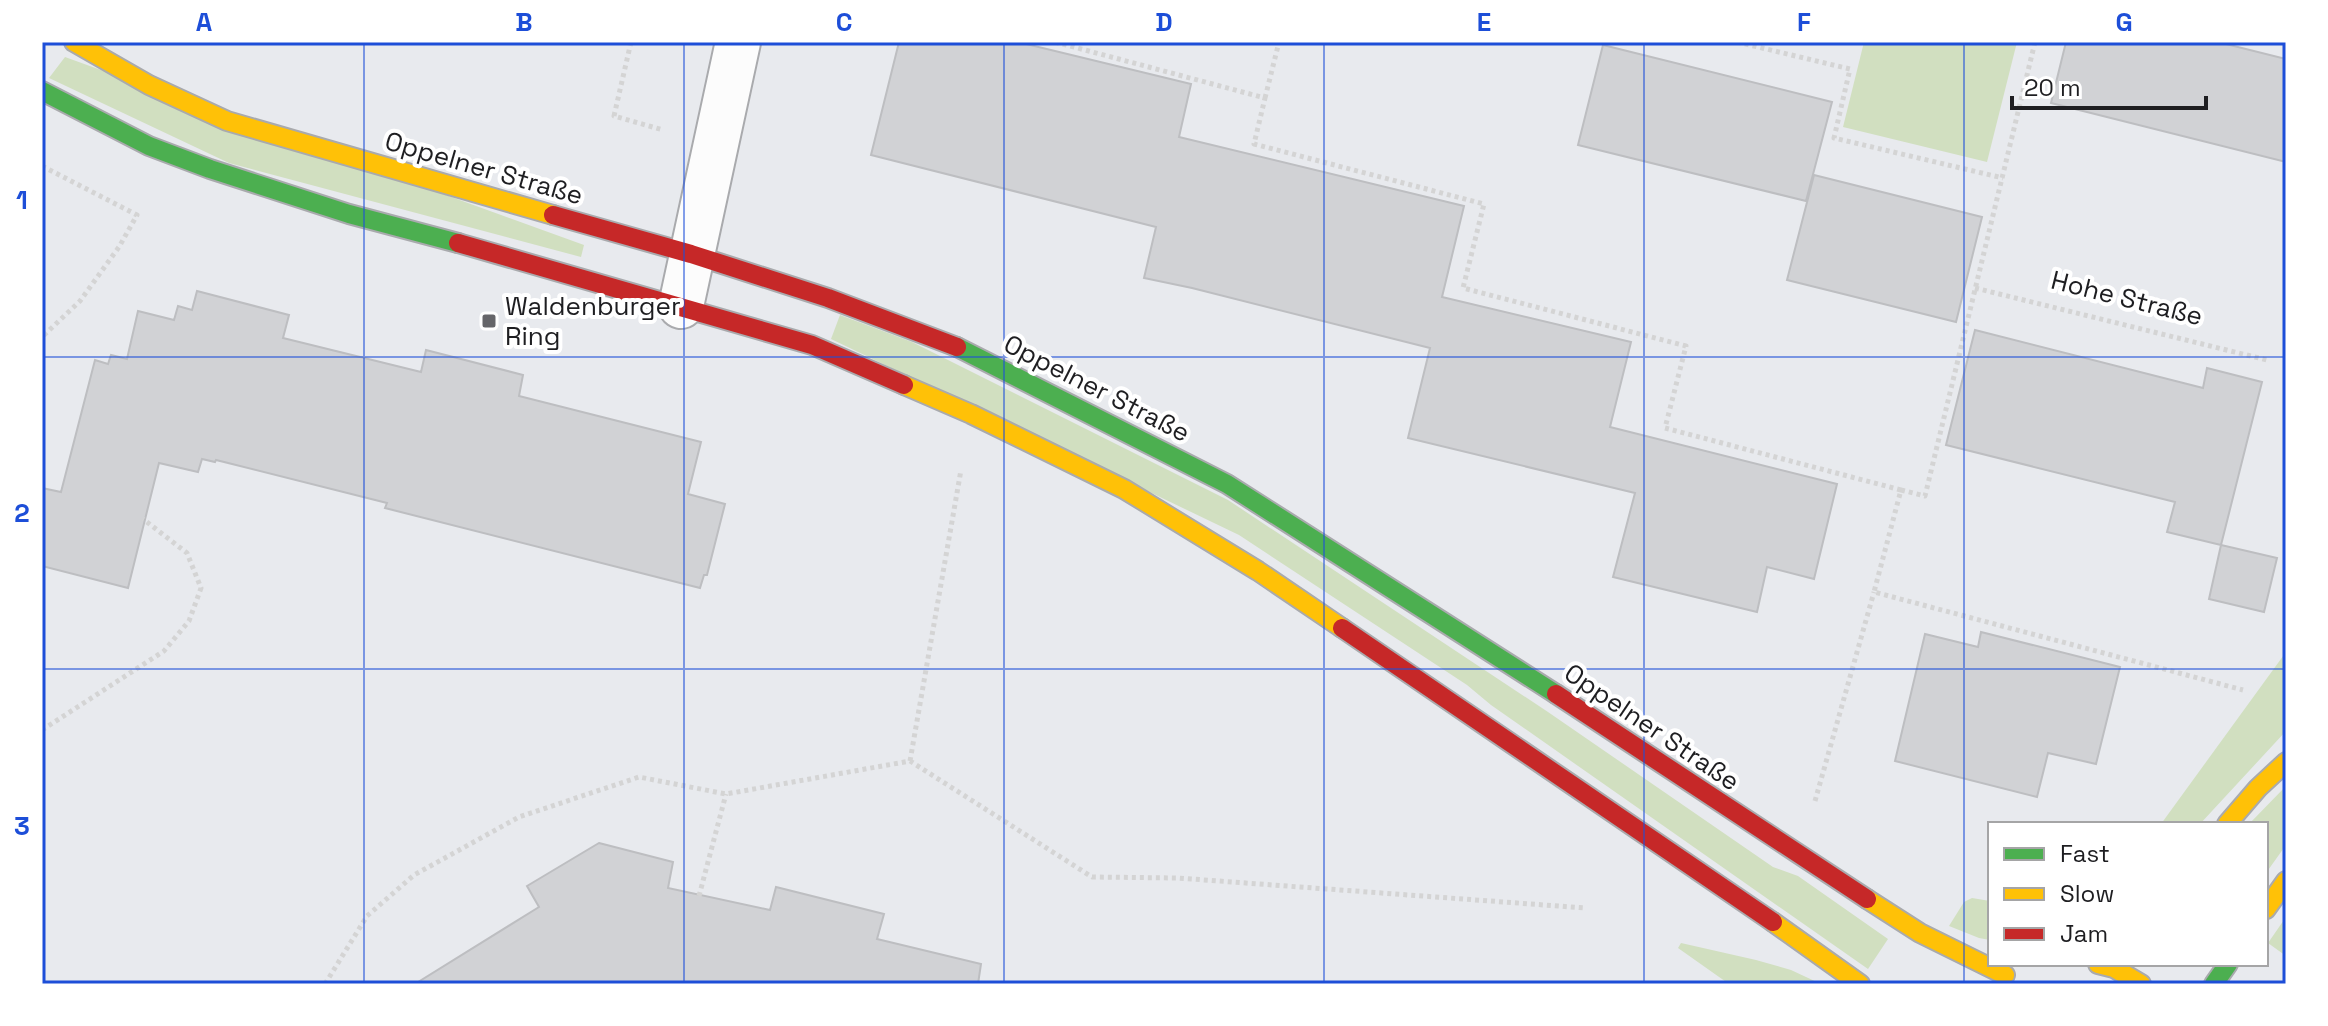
<svg xmlns="http://www.w3.org/2000/svg" width="2328" height="1026" font-family="'Space Grotesk',sans-serif">
	<style>
		.green { fill: #d1dfc0 }
		.building { fill: #d1d2d5; stroke: #bdbec1; stroke-width: 2 }
		.lines { fill: none; stroke-linecap: round; stroke-linejoin: round }
		.street-casing { stroke: #a9aaad; stroke-width: 48 }
		.fast-casing { stroke: #a9aaad; stroke-width: 22 }
		.slow-casing { stroke: #a9aaad; stroke-width: 22 }
		.jam-casing { stroke: #a9aaad; stroke-width: 22 }
		.path { stroke: #d4d4d4; stroke-width: 5; stroke-dasharray: 4 4; stroke-linecap: butt }
		.street { stroke: #fcfcfc; stroke-width: 44 }
		.fast { stroke: #4caf50; stroke-width: 18 }
		.slow { stroke: #ffc107; stroke-width: 18 }
		.jam { stroke: #c62828; stroke-width: 18 }
		.grid { fill: none; stroke: #1d4ed8; stroke-width: 2; stroke-opacity: 0.55 }
		.poi-dot { fill: #656569; stroke: #fff; stroke-width: 3 }
		.labels { text-anchor: middle; stroke-width: 8; stroke-linejoin: round; paint-order: stroke }
		.street-label { font-size: 26px; fill: #1e1e21; stroke: #fff }
		.poi-label { font-size: 26px; fill: #1e1e21; stroke: #fff; text-anchor: start }
		.neatline { fill: none; stroke: #1d4ed8; stroke-width: 3 }
		.grid-label { font-size: 26px; text-anchor: middle; font-weight: bold; fill: #1d4ed8 }
	</style>
	<rect width="100%" height="100%" fill="#e8eaee"/>
	<!-- green -->
	<path class="green" d="M1864 42H2017L1987 162 1843 127Z
		M65 57 584 245 581 257 229 163 49 78Z
		M840 315 912 342 1228 500 1548 712 1773 867 1798 876 1888 939 1868 969 1491 705 1467 685 1239 535 831 339Z
		M2286 652V731L2200 824H2161Z
		M2286 786V845L2266 873V824H2249Z
		M1972 898 1990 901V940L1979 938 1949 926 1964 902Z
		M2286 917V956L2268 943Z
		M1681 943 1756 960 1791 970 1821 984H1729L1678 948Z"/>
	<!-- building -->
	<path class="building" d="M899 42H1018L1191 84 1179 137 1464 206 1442 297 1631 342 1610 427 1837 484 1814 579 1767 567 1757 612 1613 577 1635 493 1408 438 1430 348 1192 288 1144 278 1156 227 871 155Z
		M2066 42H2218L2286 59V162L2051 103Z
		M1603 45 1832 102 1806 201 1578 145Z
		M1814 175 1982 217 1956 322 1787 280Z
		M197 291 289 315 283 338 421 372 426 350 523 375 519 396 701 442 688 494 725 504 707 575H704L700 588 385 508 387 503 216 460 215 462 202 459 198 472 159 463 128 588 42 566V488L61 492 95 360 108 364 111 355 127 359 138 311 174 320 178 306 192 310Z
		M1975 330 2203 388 2207 368 2262 382 2221 545 2277 558 2264 612 2209 599 2221 545 2167 532 2175 502 1946 445Z
		M1981 632 2120 667 2096 764 2048 753 2037 797 1895 761 1925 634 1978 647Z
		M599 843 673 862 668 888 770 910 776 887 884 914 877 939 981 964 978 984H415L539 907 527 886Z"/>
	<g class="lines">
		<defs>
			<path id="street" d="M681 306 738 42"/>
			<path id="fast" d="M42 91 149 146 210 169 349 214 458 243
				M957 347 1227 484 1556 694
				M2214 984 2228 964"/>
			<path id="slow" d="M74 42 149 85 227 121 553 215
				M904 385 971 414 1124 489 1258 571 1342 628
				M2227 824 2258 788 2286 762
				M1867 899 1920 933 2005 975
				M2266 909 2286 881
				M1773 922 1860 984
				M2098 964 2114 968 2141 984"/>
			<path id="jam" d="M553 215 691 254 828 298 957 347
				M458 243 812 345 904 385
				M1342 628 1773 922
				M1556 694 1867 899"/>
		</defs>
		<!-- street casing -->
		<use href="#street" class="street-casing"/>
		<!-- fast casing -->
		<use href="#fast" class="fast-casing"/>
		<!-- slow casing -->
		<use href="#slow" class="slow-casing"/>
		<!-- jam casing -->
		<use href="#jam" class="jam-casing"/>
		<!-- path -->
		<path class="path" d="M631 42 614 116 663 130
			M1055 42 1265 98 1254 144 1484 204 1463 288 1686 346 1665 428 1901 490 1874 592 2243 690
			M1737 42 1850 69 1834 138 2003 178
			M1265 98 1279 42
			M42 166 137 215 119 247 80 301 42 337
			M1975 288 2267 360
			M1901 490 1925 496 2035 42
			M42 730 164 651 189 621 201 588 187 553 143 519
			M910 761 961 470
			M1815 801 1874 592
			M699 896 726 794
			M325 984 367 916 414 875 519 817 639 777 726 794 910 761 1092 877 1178 878 1585 908"/>
		<!-- street -->
		<use href="#street" class="street"/>
		<!-- fast -->
		<use href="#fast" class="fast"/>
		<!-- slow -->
		<use href="#slow" class="slow"/>
		<!-- jam -->
		<use href="#jam" class="jam"/>
	</g>
	<!-- grid -->
	<path class="grid" d="M364 42V984M684 42V984M1004 42V984M1324 42V984M1644 42V984M1964 42V984M42 357H2286M42 669H2286"/>
	<!-- markers -->
	<rect class="poi-dot" x="481" y="313" width="16" height="16" rx="4"/>
	<g class="labels">
		<!-- street labels -->
		<g class="street-label">
			<text transform="translate(484 168) rotate(16)" y="9">Oppelner Straße</text>
			<text transform="translate(2127 298) rotate(14)" y="9">Hohe Straße</text>
			<text transform="translate(1097 388) rotate(27)" y="9">Oppelner Straße</text>
			<text transform="translate(1652 727) rotate(34)" y="9">Oppelner Straße</text>
		</g>
		<!-- poi labels -->
		<g class="poi-label">
			<text x="505" y="315">Waldenburger<tspan x="505" dy="30">Ring</tspan></text>
		</g>
	</g>
	<!-- border -->
	<rect width="2328" height="1026" fill="none" stroke="#ffffff" stroke-width="88"/>
	<!-- legend -->
	<rect x="1988" y="822" width="280" height="144" fill="#ffffff" stroke="#a5a5a6" stroke-width="2"/>
	<rect x="2004" y="848" width="40" height="12" fill="#4caf50" stroke="#a5a5a6" stroke-width="2"/>
	<text x="2060" y="862" font-size="24" fill="#1e1e21">Fast</text>
	<rect x="2004" y="888" width="40" height="12" fill="#ffc107" stroke="#a5a5a6" stroke-width="2"/>
	<text x="2060" y="902" font-size="24" fill="#1e1e21">Slow</text>
	<rect x="2004" y="928" width="40" height="12" fill="#c62828" stroke="#a5a5a6" stroke-width="2"/>
	<text x="2060" y="942" font-size="24" fill="#1e1e21">Jam</text>
	<!-- scale -->
	<path d="M2012 96v12h194v-12" fill="none" stroke="#1e1e21" stroke-width="4"/>
	<text x="2024" y="96" font-size="24" fill="#1e1e21" stroke="#ffffff" stroke-width="6" paint-order="stroke">20 m</text>
	<rect x="44" y="44" width="2240" height="938" class="neatline"/>
	<g class="grid-label">
		<text x="204" y="31">A</text>
		<text x="524" y="31">B</text>
		<text x="844" y="31">C</text>
		<text x="1164" y="31">D</text>
		<text x="1484" y="31">E</text>
		<text x="1804" y="31">F</text>
		<text x="2124" y="31">G</text>
		<text x="22" y="209">1</text>
		<text x="22" y="522">2</text>
		<text x="22" y="835">3</text>
	</g>
</svg>
